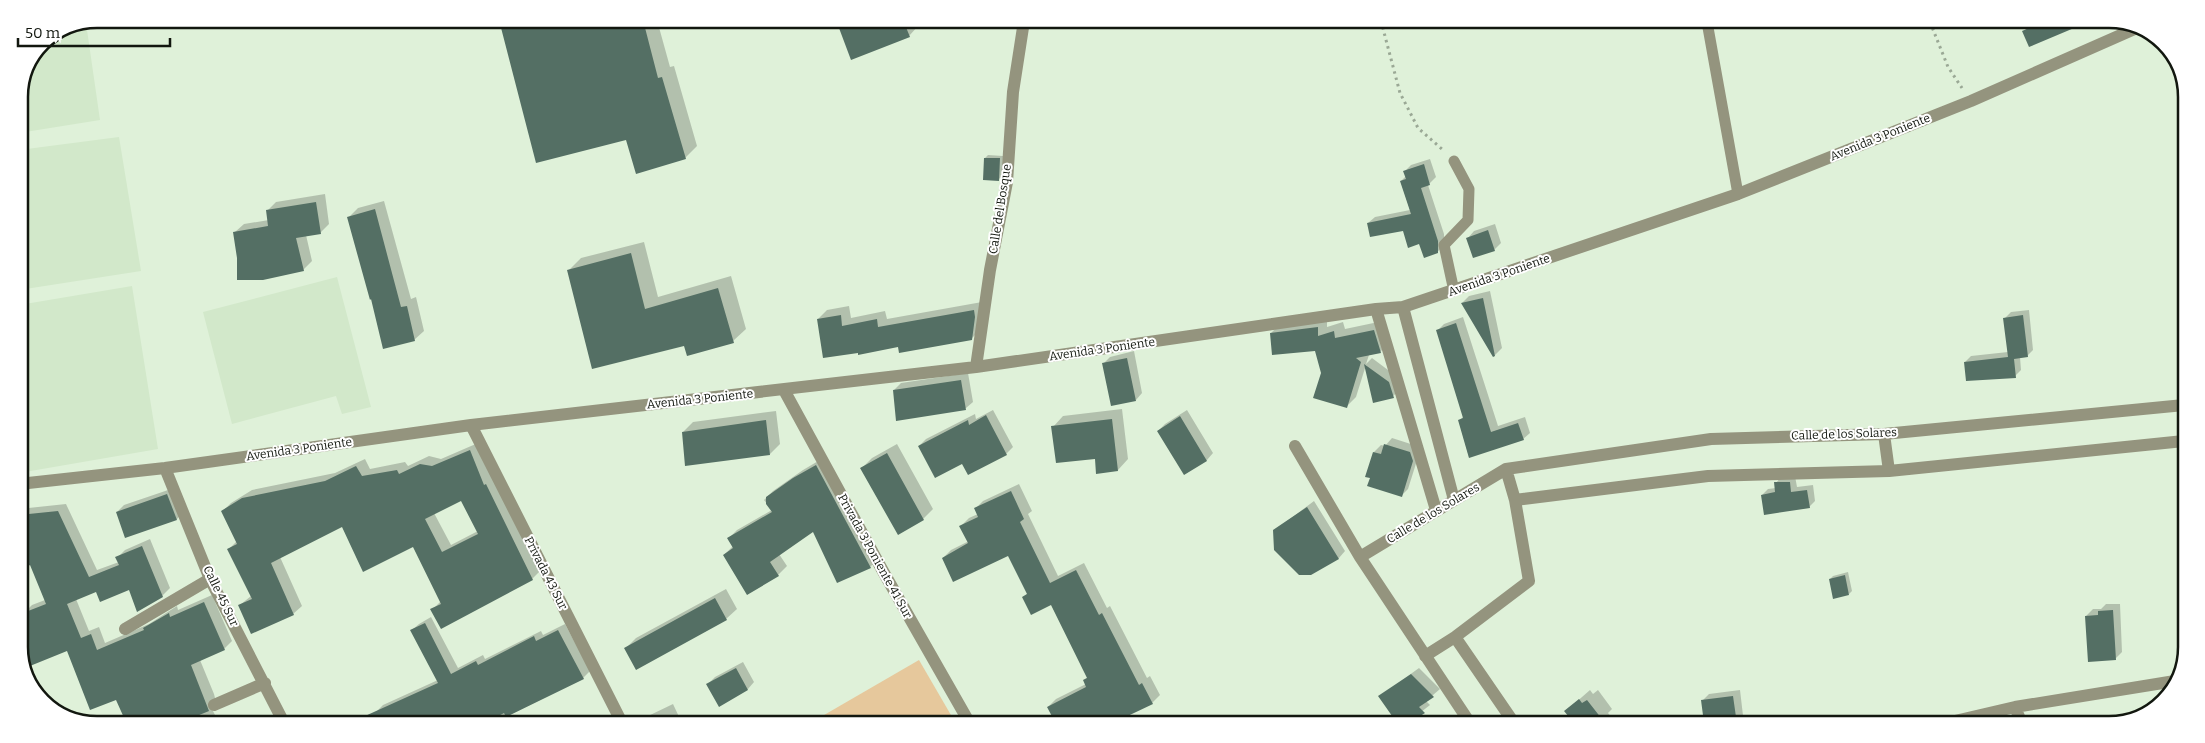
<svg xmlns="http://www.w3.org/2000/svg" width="2205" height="743" font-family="Bitter,serif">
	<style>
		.built { fill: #d2e8ca }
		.green { fill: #e6c89c }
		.shadow { fill: #0003; fill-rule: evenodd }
		.building { fill: #546f64; fill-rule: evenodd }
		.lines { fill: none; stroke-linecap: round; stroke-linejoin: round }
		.path { stroke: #9aa895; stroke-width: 3; stroke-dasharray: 2.5 4; stroke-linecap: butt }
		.service { stroke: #94947e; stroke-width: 11 }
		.minor { stroke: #94947e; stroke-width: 12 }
		.labels { text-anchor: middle; stroke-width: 4; stroke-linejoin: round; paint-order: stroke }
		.street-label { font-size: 12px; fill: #12170f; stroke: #fff }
		.rim { fill: none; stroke: #12170f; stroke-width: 2.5 }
	</style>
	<rect width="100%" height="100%" fill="#dff1d9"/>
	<!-- built -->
	<path class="built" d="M86 23 100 120 19 133V92L42 41Z
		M119 137 141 271 19 290V150Z
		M337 277 371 407 342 414 336 396 232 424 203 312Z
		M132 286 158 449 19 473V305Z"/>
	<!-- green -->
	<path class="green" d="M919 660 955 722H812Z"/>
	<!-- shadow -->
	<path class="shadow" d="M501 20H657L670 67 674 66 697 146 685 158 627 138 537 161Z
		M842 20H917L919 25 909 36Z
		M2034 23H2081L2024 31Z
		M988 155 1003 156 1002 176 998 180 985 158Z
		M1430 159 1436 177 1428 185 1444 234V246L1437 252 1420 242 1403 230 1368 223 1375 217 1410 210 1401 181 1406 176 1404 172 1411 165Z
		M325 194 329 224 320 233 306 235 312 261 303 270 238 258 235 232 244 224 269 220 267 211 276 202Z
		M384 201 411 299 416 297 424 331 414 340 372 298 349 217 358 208Z
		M1495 224 1501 243 1494 250 1468 238 1474 231Z
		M644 242 658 297 731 276 746 329 733 341 685 344 568 271 581 258Z
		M1490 291 1502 348 1495 355 1462 303 1469 296Z
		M982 302 980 330 971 339 899 346 818 319 827 310 849 306 851 318 885 311 887 319Z
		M2029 310 2033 350 2027 356 2020 357 2021 370 2015 376 1965 362 1971 356 2008 352 2005 318 2011 312Z
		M1463 317 1498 426 1525 417 1530 433 1523 439 1469 457 1459 421 1464 416 1438 330 1444 324Z
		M1327 318V327L1343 322 1345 329 1383 321 1390 342 1380 352 1369 355 1366 364 1372 358 1396 376 1400 390 1393 396 1374 401 1366 365 1356 397 1346 407 1322 373 1316 350 1271 333 1281 323Z
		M1134 351 1142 393 1136 400 1103 364 1110 357Z
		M968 373 973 402 966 408 898 419 894 390 901 383Z
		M1122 409 1128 459 1118 470 1097 472 1096 457 1053 427 1063 416Z
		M993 410 1013 447 1006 454 963 462 919 446 926 439 975 414 976 419Z
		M1187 410 1213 453 1207 460 1185 474 1158 431 1165 424Z
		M776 411 780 444 770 454 683 432 693 422Z
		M1392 438 1417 446 1419 454 1408 489 1402 495 1367 476 1374 452 1381 445 1385 446Z
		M478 443 541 570 532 579 432 610 441 601 413 546 342 526 280 557 302 606 293 614 240 605 251 596 229 549 237 541 223 511 231 503 252 490 335 473 365 459 370 469 405 462 408 466 429 456 441 459ZM462 499 478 531 451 545 434 513Z
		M897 444 933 509 923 519 862 468 872 458Z
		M825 457 879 558 870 567 814 530 779 554 787 566 778 575 724 555 733 546 728 539 737 530 772 510 764 500 773 491 803 470Z
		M1795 476 1797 487 1813 485 1815 501 1809 507 1762 495 1768 489 1776 488V483L1781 477Z
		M1019 484 1032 511 1028 514 1058 576 1084 563 1107 608 1110 606 1147 678 1150 676 1160 695 1152 703 1126 716 1129 722H1056L1048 707 1056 699 1086 684 1084 680 1088 677 1051 604 1024 597 1028 593 1009 555 943 558 951 550 969 541 961 526 969 518 978 514 975 509 983 501Z
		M174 488 183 512 177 519 125 536 117 512 124 505Z
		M1314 501 1345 551 1339 558 1311 573 1274 531Z
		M66 504 97 570 119 562 117 558 125 550 150 539 170 588 162 596 129 588 97 591 76 599 89 631 99 627 105 643 149 624 177 606 178 610 212 595 232 641 224 649 200 660 214 694 216 702 211 707 218 721 126 720 117 699 67 649 25 667 19 652V628L28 623 24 613 32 605 45 600 31 564 25 566 19 552V509Z
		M1848 572 1852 591 1849 594 1830 579 1833 576Z
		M726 589 737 609 726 619 626 648 636 638Z
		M2106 604H2120L2122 652 2115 659 2086 616 2093 609H2101Z
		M431 617 458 668 483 655 485 659 541 631 543 635 565 624 590 671 583 678 498 721H436L376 712 383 705 438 680 412 630 419 624Z
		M743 662 754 682 748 689 719 705 708 684 715 677Z
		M1419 668 1440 689 1426 701 1430 705 1407 723 1379 697Z
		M1590 690 1593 694 1598 690 1612 709 1608 713 1616 723H1560L1569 715 1566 711Z
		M1740 690 1744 724 1706 723 1702 701 1709 694Z
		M673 704 681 721H642L646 717Z"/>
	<!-- building -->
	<path class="building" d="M499 20H643L658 78 662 77 686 159 636 174 626 140 536 163Z
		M836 20H903L910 37 851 60Z
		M2041 23H2086L2029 47 2022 31Z
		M984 158H1000L999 181 983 180Z
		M1424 164 1430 185 1421 188 1438 241V253L1424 258 1419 244 1408 248 1403 231 1370 237 1367 223 1411 214 1400 181 1406 179 1403 171Z
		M316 202 321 234 296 238 304 271 263 280H237V258L233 232 268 226 266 210Z
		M375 209 401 307 407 306 415 341 383 349 371 299 370 300 347 217Z
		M1488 230 1495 251 1473 258 1466 238Z
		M631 253 645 309 718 288 734 343 687 356 684 346 592 369 567 270Z
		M1483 298 1495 356 1493 357 1461 303Z
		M974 310 975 317 972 340 899 353 898 347 858 355V353L823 358 817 319 841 315 842 326 877 319 878 327Z
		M2023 315 2028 357 2014 359 2016 378 1966 381 1964 362 2008 357 2003 318Z
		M1456 323 1491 432 1518 423 1524 440 1469 458 1458 420 1463 418 1436 330Z
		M1318 327V336L1334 331 1335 338 1374 330 1381 353 1356 358 1361 362 1347 408 1313 398 1321 373 1315 351 1272 355 1270 333Z
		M1127 358 1136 401 1111 406 1102 363Z
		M1364 364 1389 382 1394 398 1373 403Z
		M961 380 966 410 896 421 893 390Z
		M986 415 1007 455 968 475 962 464 935 478 918 446 968 420 969 425Z
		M1180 416 1207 461 1184 475 1157 431Z
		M1112 419 1118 471 1096 474 1095 459 1056 463 1051 426Z
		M766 420 770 455 685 466 682 432Z
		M1384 444 1410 452 1413 461 1402 497 1367 486 1370 478 1365 477 1373 452 1381 454Z
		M470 450 484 485 486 484 533 580 441 629 430 609 441 604 413 547 363 572 342 527 271 563 294 615 251 634 238 605 252 599 227 549 237 544 221 511 242 498 325 481 356 466 362 476 397 470 399 474 420 464 432 466ZM461 501 478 534 442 552 425 519Z
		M887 453 924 520 898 535 860 468Z
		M816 465 871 568 837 583 813 532 770 562 779 576 747 595 723 555 733 548 727 538 772 512 766 504V497L793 478Z
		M1774 482H1790L1791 492 1807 490 1810 508 1764 515 1761 495 1775 492Z
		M1011 491 1024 519 1020 522 1050 583 1076 570 1099 615 1102 613 1139 685 1142 683 1153 704 1115 722H1087L1084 716 1071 722H1055L1047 707 1086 687 1083 680 1087 678 1051 605 1031 615 1022 597 1027 594 1008 556 953 582 942 558 968 543 959 526 978 517 974 508Z
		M167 494 177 520 125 538 116 512Z
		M1307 507 1339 559 1311 575H1299L1274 550 1273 530Z
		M58 511 89 577 119 565 115 557 142 546 163 597 137 612 129 590 100 602 96 592 67 604 81 638 91 634 97 650 144 630 143 628 169 613 170 617 204 602 225 650 191 665 209 711 187 720H125L116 700 90 710 67 651 25 668 19 652V631L28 627 23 613 46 604 30 565 25 568 19 555V515Z
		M1845 575 1849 595 1833 599 1829 579Z
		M715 598 727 620 636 670 624 648Z
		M2113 610 2116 660 2088 662 2085 616 2098 615V611Z
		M425 623 451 674 476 661 478 665 534 636 536 641 558 630 584 679 506 717 504 713 489 721H354L438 683 410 630Z
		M736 668 748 690 719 707 706 684Z
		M1411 674 1434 697 1419 707 1425 713 1409 723H1397L1378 696Z
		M1733 696 1737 724 1704 723 1701 700Z
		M1579 699 1582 703 1587 700 1605 723H1574L1564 711Z"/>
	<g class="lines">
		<!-- path -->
		<path class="path" d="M1381 21 1400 93 1418 128 1443 150
			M1930 22 1948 67 1962 88"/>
		<!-- service -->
		<path class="service" d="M1707 22 1738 194
			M1454 291 1444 245 1468 220 1469 189 1454 161"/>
		<!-- minor -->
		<path class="minor" d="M1403 307 1454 500
			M1376 309 1436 510
			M976 367 990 270 1007 182 1013 92 1024 21
			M784 390 884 573 969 722
			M471 425 621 721
			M1884 434 1889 471
			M1295 446 1360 557 1470 723
			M165 468 210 579 283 721
			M19 484 165 468 471 425 976 367 1376 309 1403 307 1738 194 1971 101 2139 27
			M1515 500 1708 476 1889 471 2184 441
			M1360 557 1506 469 1711 439 1884 434 2184 405
			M125 629 210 579
			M1455 637 1514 723
			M1425 656 1455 637 1529 581 1515 500 1506 469
			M214 705 265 683
			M2015 707 2022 724
			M1942 724 2015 707 2175 681"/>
	</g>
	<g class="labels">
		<!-- street labels -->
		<g class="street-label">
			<text transform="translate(1880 137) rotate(-22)" y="4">Avenida 3 Poniente</text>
			<text transform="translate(1000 209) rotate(-81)" y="4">Calle del Bosque</text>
			<text transform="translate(1499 275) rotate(-19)" y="4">Avenida 3 Poniente</text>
			<text transform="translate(1102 349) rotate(-8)" y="4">Avenida 3 Poniente</text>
			<text transform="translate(700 399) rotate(-6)" y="4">Avenida 3 Poniente</text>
			<text transform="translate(1844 434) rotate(-2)" y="4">Calle de los Solares</text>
			<text transform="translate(299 449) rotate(-8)" y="4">Avenida 3 Poniente</text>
			<text transform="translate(1433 513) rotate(-31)" y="4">Calle de los Solares</text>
			<text transform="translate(875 556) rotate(61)" y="4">Privada 3 Poniente 41 Sur</text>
			<text transform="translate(546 573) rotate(63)" y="4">Privada 43 Sur</text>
			<text transform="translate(221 596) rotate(64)" y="4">Calle 45 Sur</text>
		</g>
	</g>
	<!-- crop -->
	<path d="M0 0H2205V743H0ZM97 28H2109A69 69 0 0 1 2178 97V647A69 69 0 0 1 2109 716H97A69 69 0 0 1 28 647V97A69 69 0 0 1 97 28Z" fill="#fff" fill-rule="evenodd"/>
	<path class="rim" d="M97 28H2109A69 69 0 0 1 2178 97V647A69 69 0 0 1 2109 716H97A69 69 0 0 1 28 647V97A69 69 0 0 1 97 28Z"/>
	<!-- scale -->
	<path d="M18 38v8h152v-8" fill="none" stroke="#12170f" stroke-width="2.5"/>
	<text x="25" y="38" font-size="15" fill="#12170f" stroke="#ffffff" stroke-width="4" paint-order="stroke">50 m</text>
</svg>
